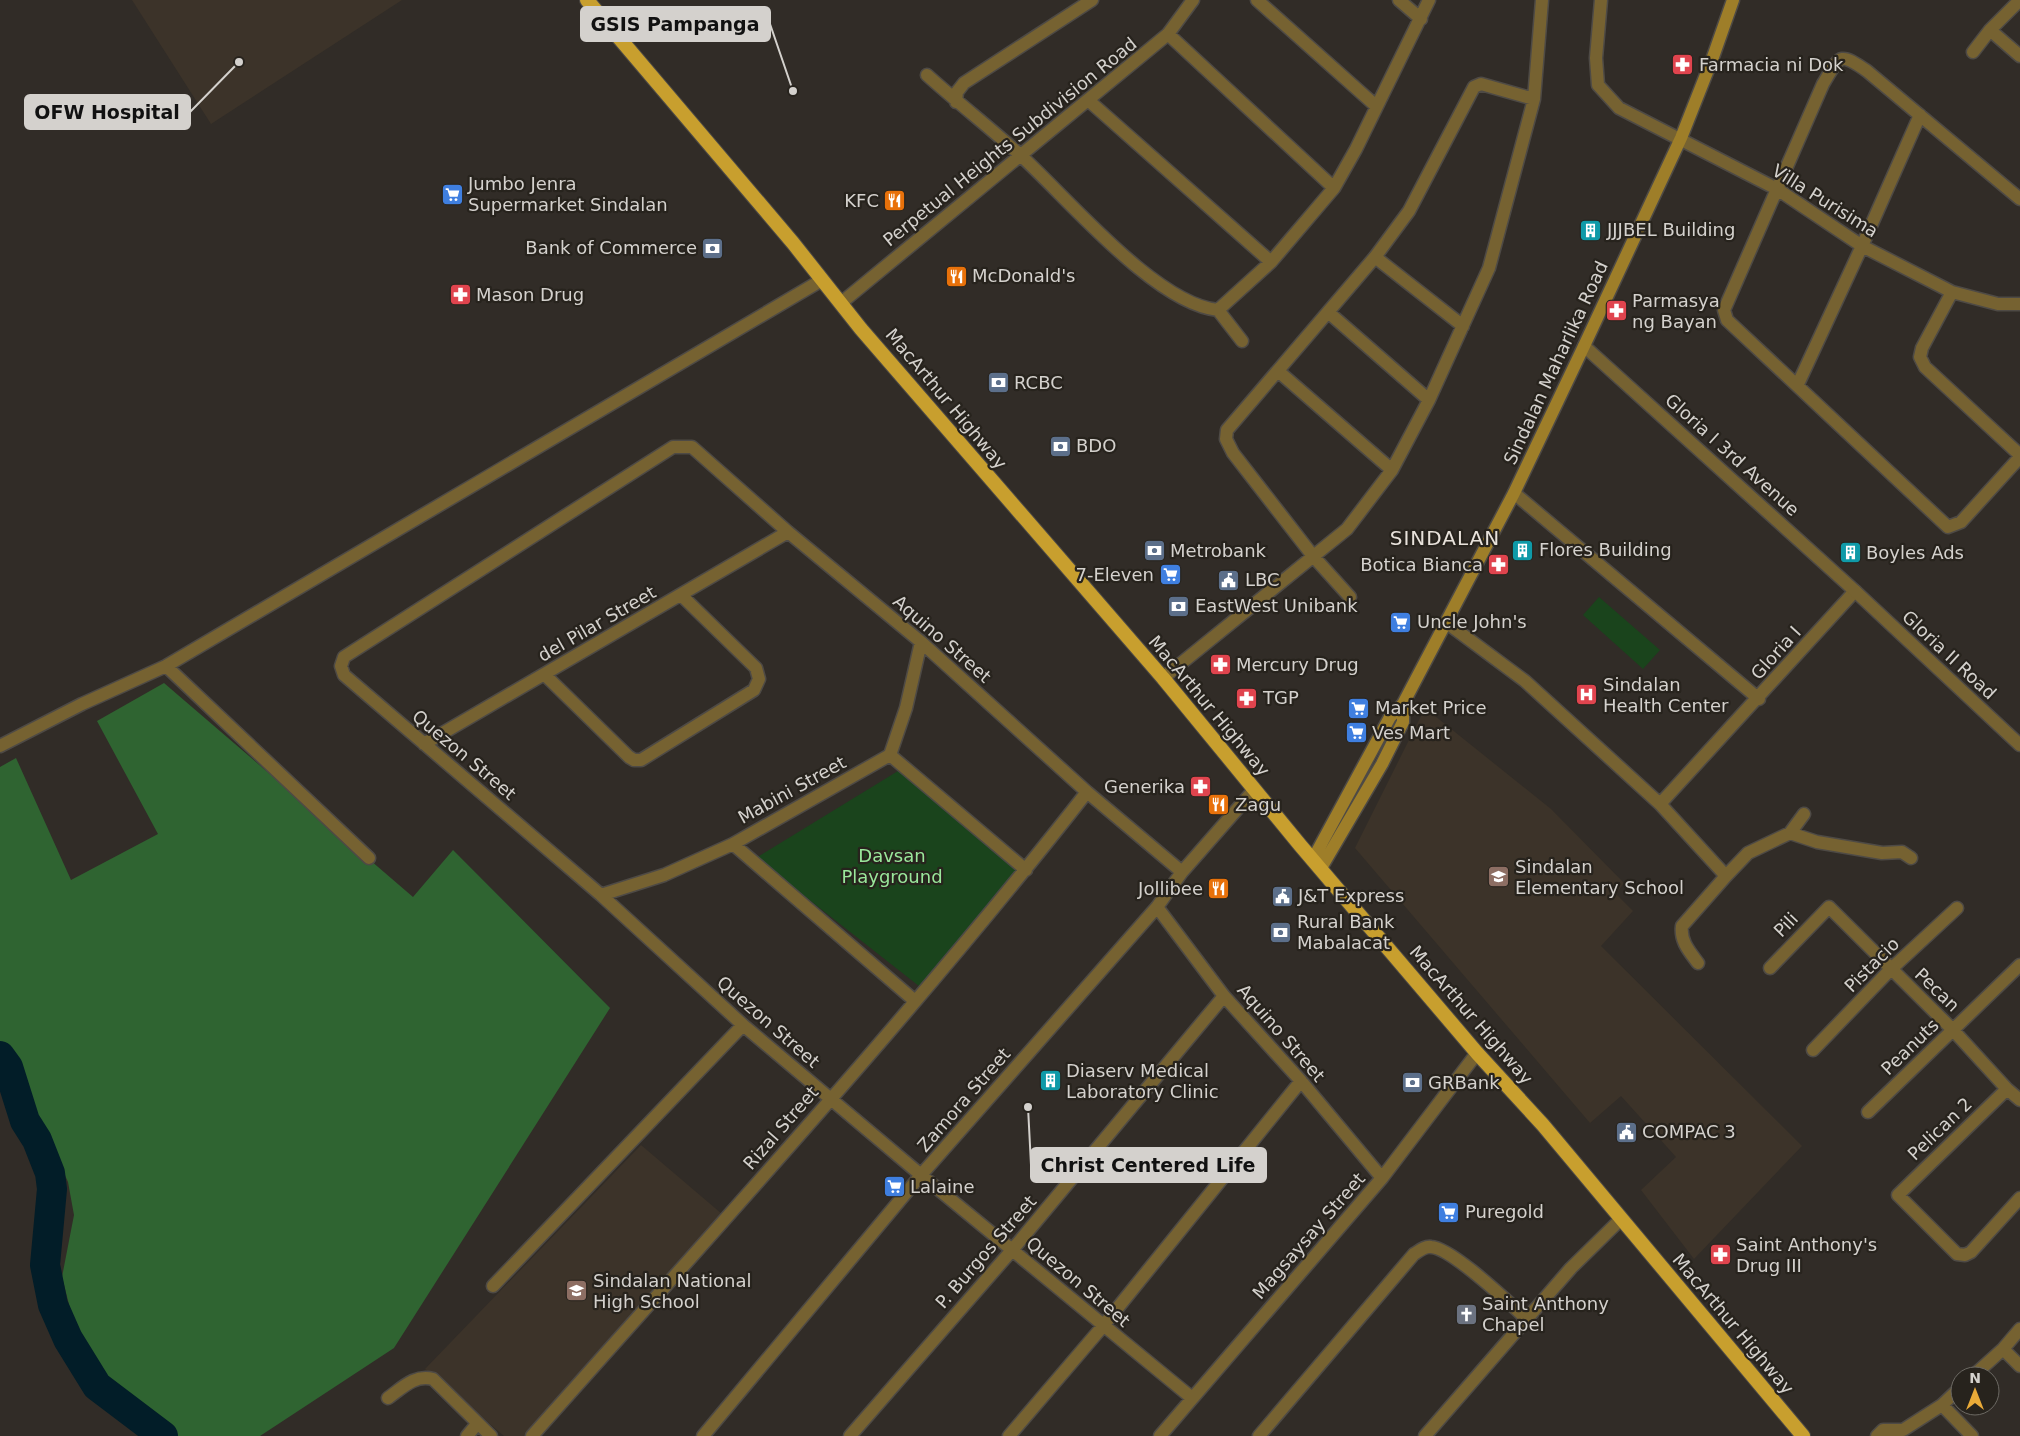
<svg xmlns="http://www.w3.org/2000/svg" width="2020" height="1436" font-family="'DejaVu Sans',sans-serif">
	<style>
		.built { fill: #3c3329 }
		.green { fill: #1a441c }
		.forest { fill: #2f6431 }
		.lines { fill: none; stroke-linecap: round; stroke-linejoin: round }
		.river { stroke: #021d28; stroke-width: 30 }
		.minor-casing { stroke: #4e4a45; stroke-width: 15 }
		.tertiary-casing { stroke: #4e4a45; stroke-width: 15 }
		.secondary-casing { stroke: #4e4a45; stroke-width: 15 }
		.trunk-casing { stroke: #4e4a45; stroke-width: 16 }
		.minor { stroke: #766231; stroke-width: 12 }
		.tertiary { stroke: #766231; stroke-width: 12 }
		.secondary { stroke: #9e7e29; stroke-width: 12 }
		.trunk { stroke: #c89f2e; stroke-width: 14 }
		.labels { text-anchor: middle; stroke-width: 4.5; stroke-linejoin: round; paint-order: stroke }
		.poi-label { font-size: 18px; fill: #d4d1cd; stroke: #27231d; text-anchor: start }
		.street-label { font-size: 18px; fill: #d4d1cd; stroke: #27231d }
		.park-label { font-size: 18px; fill: #9ae79b; stroke: #27231d }
		.quarter-label { font-size: 20px; letter-spacing: 1px; fill: #e8e2db; stroke: #27231d }
		.leader { fill: none; stroke: #d4d1cd; stroke-width: 2 }
		.callout-dot { fill: #d4d1cd; stroke: #27231d; stroke-width: 2 }
		.callout { fill: #d4d1cd; stroke: #d4d1cd; stroke-width: 2 }
		.callout-label { font-size: 19px; text-anchor: middle; font-weight: bold; fill: #111 }
	</style>
	<rect width="100%" height="100%" fill="#312c27"/>
	<!-- built -->
	<path class="built" d="M132 0H402L211 124Z
		M1425 708 1551 809 1624 883 1616 894 1633 911 1601 946 1802 1146 1694 1259 1641 1190 1676 1157 1621 1096 1590 1123 1355 848Z
		M641 1145 722 1214 526 1436H504L425 1369Z"/>
	<!-- green -->
	<path class="green" d="M1599 597 1660 650 1643 669 1583 615Z
		M898 771 1023 874 924 990 756 858Z"/>
	<!-- forest -->
	<path class="forest" d="M164 683 413 897 453 850 610 1008 394 1348 260 1436H170L102 1377 74 1324 62 1277 74 1215 68 1182 26 1088 0 1044V767L16 758 71 880 158 834 97 721Z"/>
	<g class="lines">
		<!-- river -->
		<path class="river" d="M0 1056 8 1067 25 1121 37 1140 50 1173 52 1189 45 1265 53 1305 68 1339 97 1386 163 1436"/>
		<defs>
			<path id="minor" d="M1257 0 1376 106
				M1399 0 1421 19
				M1601 0 1596 58 1598 85 1619 108 1777 189 1862 246 1952 292 1998 304H2020
				M1990 30 2020 56
				M1168 34 1334 188
				M1973 52 1990 30 2020 0
				M927 75C957 102 989 127 1019 154 1067 197 1155 304 1218 310L1271 262 1334 188 1356 149 1429 0
				M1088 100 1271 262
				M956 102 957 92 964 83 1092 0
				M2020 199 1867 71C1838 51 1840 56 1823 84L1724 310 1727 320 1948 527 1961 522 2020 457
				M1375 257 1463 326
				M1952 292 1922 348 1920 357 1925 367 2020 455
				M841 303 1168 34 1193 0
				M1218 310 1242 341
				M1328 312 1429 400
				M1278 371 1392 470
				M1798 384 1862 246 1920 115
				M1514 493 1759 699
				M1350 597 1313 556 1233 453 1226 439 1227 430 1375 257 1409 211 1474 87 1481 84 1534 99
				M1447 623 1525 681 1660 804 1726 876 1682 926C1680 941 1689 951 1698 963
				M166 666 369 858
				M545 675 629 757 634 760H641L754 690 759 679 756 668 681 595
				M1163 678 1347 529 1392 470 1429 400 1489 268 1534 99 1542 0
				M424 744 788 532
				M0 746 82 704 166 666 822 280
				M890 755 1026 870
				M1660 804 1855 591
				M1790 833 1817 842 1882 853 1902 852 1911 858
				M733 844 915 1001
				M1182 872 1087 792 921 642 788 532 692 447H673L344 657 341 666 344 675 601 895 743 1025 921 1175 1192 1398
				M1726 876 1748 853 1790 833 1804 814
				M601 895 664 875 733 844 890 755 906 708 921 642
				M1157 907 1224 996 1301 1081 1382 1178
				M1770 968 1829 907 1953 1030 2007 1089 2020 1100
				M1813 1050 1890 970 1957 908
				M2007 1089 1898 1195 1957 1254 1965 1255 1971 1252 2020 1198
				M1868 1112 2020 965
				M493 1286 743 1025
				M2003 1349 2020 1366
				M1973 1376 2003 1349 2020 1329
				M388 1398C402 1388 415 1374 433 1379L491 1436
				M1942 1405 1972 1436
				M467 1436 477 1424
				M532 1436C720 1224 912 1015 1087 792
				M703 1436 921 1175 1157 907 1182 872 1254 790
				M850 1436 1013 1249 1224 996
				M1009 1436 1103 1326 1301 1081
				M1160 1436 1382 1178 1477 1053
				M1259 1436 1414 1254C1419 1251 1425 1246 1431 1247 1452 1248 1509 1303 1527 1319
				M1425 1436 1571 1268 1620 1220
				M1877 1436 1883 1430H1903L1942 1405 1960 1388"/>
			<path id="tertiary" d="M1584 346 1855 591 2020 745"/>
			<path id="secondary" d="M1313 859 1390 717 1403 704 1514 493 1584 346 1681 138 1713 57 1733 0
				M1321 868 1382 764 1403 722V704"/>
			<path id="trunk" d="M587 0 793 243 861 329 1163 678 1300 845 1477 1053 1543 1125 1803 1436"/>
		</defs>
		<!-- minor casing -->
		<use href="#minor" class="minor-casing"/>
		<!-- tertiary casing -->
		<use href="#tertiary" class="tertiary-casing"/>
		<!-- secondary casing -->
		<use href="#secondary" class="secondary-casing"/>
		<!-- trunk casing -->
		<use href="#trunk" class="trunk-casing"/>
		<!-- minor -->
		<use href="#minor" class="minor"/>
		<!-- tertiary -->
		<use href="#tertiary" class="tertiary"/>
		<!-- secondary -->
		<use href="#secondary" class="secondary"/>
		<!-- trunk -->
		<use href="#trunk" class="trunk"/>
	</g>
	<!-- icons -->
	<defs>
		<symbol id="pharmacy-square" viewBox="-11 -11 22 22"><rect x="-9" y="-9" width="18" height="18" rx="4" fill="#e0444e" stroke="#27231d"/><path d="M-2-6h4v4h4v4h-4v4h-4v-4h-4v-4h4Z" fill="#fff"/></symbol>
		<symbol id="supermarket-square" viewBox="-11 -11 22 22"><rect x="-9" y="-9" width="18" height="18" rx="4" fill="#3f7fe0" stroke="#27231d"/><path d="M-6-5.5h2.5l.6 2H6L4.5 2H-2.5L-4.4-4H-6ZM-1.5 3.2a1.3 1.3 0 1 0 .1 0ZM3 3.2a1.3 1.3 0 1 0 .1 0Z" fill="#fff"/></symbol>
		<symbol id="restaurant-square" viewBox="-11 -11 22 22"><rect x="-9" y="-9" width="18" height="18" rx="4" fill="#e8710a" stroke="#27231d"/><path d="M-5-6h1v4h1v-4h1v4h1v-4h1v5L-1.5 .5V6h-2V.5L-5-1ZM5-6V6H3V1.5H1.5Q1.5-4 5-6Z" fill="#fff"/></symbol>
		<symbol id="building-square" viewBox="-11 -11 22 22"><rect x="-9" y="-9" width="18" height="18" rx="4" fill="#0f9aa8" stroke="#27231d"/><path d="M-4-6H4V6H1V3H-1V6H-4ZM-2.5-4.3h1.7v1.8h-1.7ZM.8-4.3h1.7v1.8H.8ZM-2.5-1h1.7V.8h-1.7ZM.8-1h1.7V.8H.8Z" fill="#fff"/></symbol>
		<symbol id="bank-square" viewBox="-11 -11 22 22"><rect x="-9" y="-9" width="18" height="18" rx="4" fill="#5c6f8a" stroke="#27231d"/><path d="M-6-4H6V4H-6ZM0-2.3a2.3 2.3 0 1 0 0 4.6a2.3 2.3 0 1 0 0-4.6Z" fill="#fff"/></symbol>
		<symbol id="civic-square" viewBox="-11 -11 22 22"><rect x="-9" y="-9" width="18" height="18" rx="4" fill="#5c6f8a" stroke="#27231d"/><path d="M-.6-6.5H3V-4.5H.6V-3L4-1V1h2V6H-6V1h2V-1L-.6-3ZM-1.2 2.5V6h2.4V2.5Z" fill="#fff"/></symbol>
		<symbol id="hospital-square" viewBox="-11 -11 22 22"><rect x="-9" y="-9" width="18" height="18" rx="4" fill="#e0444e" stroke="#27231d"/><path d="M-5-5h3v3.5h4V-5h3V5h-3V1.5h-4V5h-3Z" fill="#fff"/></symbol>
		<symbol id="school-square" viewBox="-11 -11 22 22"><rect x="-9" y="-9" width="18" height="18" rx="4" fill="#8d6e63" stroke="#27231d"/><path d="M0-5L7-2L0 1L-7-2ZM-4 1L0 2.5L4 1V4Q0 6-4 4Z" fill="#fff"/></symbol>
		<symbol id="church-square" viewBox="-11 -11 22 22"><rect x="-9" y="-9" width="18" height="18" rx="4" fill="#6b7280" stroke="#27231d"/><path d="M-1.2-6h2.4v3.5h3.3v2.4h-3.3V6h-2.4V-.1h-3.3v-2.4h3.3Z" fill="#fff"/></symbol>
	</defs>
	<g fill-rule="evenodd">
		<use href="#pharmacy-square" x="1670" y="52" width="25" height="25"/>
		<use href="#supermarket-square" x="440" y="182" width="25" height="25"/>
		<use href="#restaurant-square" x="882" y="188" width="25" height="25"/>
		<use href="#building-square" x="1578" y="218" width="25" height="25"/>
		<use href="#bank-square" x="700" y="236" width="25" height="25"/>
		<use href="#restaurant-square" x="944" y="264" width="25" height="25"/>
		<use href="#pharmacy-square" x="448" y="282" width="25" height="25"/>
		<use href="#pharmacy-square" x="1604" y="298" width="25" height="25"/>
		<use href="#bank-square" x="986" y="370" width="25" height="25"/>
		<use href="#bank-square" x="1048" y="434" width="25" height="25"/>
		<use href="#building-square" x="1510" y="538" width="25" height="25"/>
		<use href="#bank-square" x="1142" y="538" width="25" height="25"/>
		<use href="#building-square" x="1838" y="540" width="25" height="25"/>
		<use href="#pharmacy-square" x="1486" y="552" width="25" height="25"/>
		<use href="#supermarket-square" x="1158" y="562" width="25" height="25"/>
		<use href="#civic-square" x="1216" y="568" width="25" height="25"/>
		<use href="#bank-square" x="1166" y="594" width="25" height="25"/>
		<use href="#supermarket-square" x="1388" y="610" width="25" height="25"/>
		<use href="#pharmacy-square" x="1208" y="652" width="25" height="25"/>
		<use href="#hospital-square" x="1574" y="682" width="25" height="25"/>
		<use href="#pharmacy-square" x="1234" y="686" width="25" height="25"/>
		<use href="#supermarket-square" x="1346" y="696" width="25" height="25"/>
		<use href="#supermarket-square" x="1344" y="720" width="25" height="25"/>
		<use href="#pharmacy-square" x="1188" y="774" width="25" height="25"/>
		<use href="#restaurant-square" x="1206" y="792" width="25" height="25"/>
		<use href="#school-square" x="1486" y="864" width="25" height="25"/>
		<use href="#restaurant-square" x="1206" y="876" width="25" height="25"/>
		<use href="#civic-square" x="1270" y="884" width="25" height="25"/>
		<use href="#bank-square" x="1268" y="920" width="25" height="25"/>
		<use href="#building-square" x="1038" y="1068" width="25" height="25"/>
		<use href="#bank-square" x="1400" y="1070" width="25" height="25"/>
		<use href="#civic-square" x="1614" y="1120" width="25" height="25"/>
		<use href="#supermarket-square" x="882" y="1174" width="25" height="25"/>
		<use href="#supermarket-square" x="1436" y="1200" width="25" height="25"/>
		<use href="#pharmacy-square" x="1708" y="1242" width="25" height="25"/>
		<use href="#school-square" x="564" y="1278" width="25" height="25"/>
		<use href="#church-square" x="1454" y="1302" width="25" height="25"/>
	</g>
	<g class="labels">
		<!-- poi labels -->
		<g class="poi-label">
			<text x="1699" y="71">Farmacia ni Dok</text>
			<text x="468" y="190">Jumbo Jenra<tspan x="468" dy="21">Supermarket Sindalan</tspan></text>
			<text x="879" y="207" text-anchor="end">KFC</text>
			<text x="1607" y="236">JJJBEL Building</text>
			<text x="697" y="254" text-anchor="end">Bank of Commerce</text>
			<text x="972" y="282">McDonald's</text>
			<text x="476" y="301">Mason Drug</text>
			<text x="1632" y="307">Parmasya<tspan x="1632" dy="21">ng Bayan</tspan></text>
			<text x="1014" y="389">RCBC</text>
			<text x="1076" y="452">BDO</text>
			<text x="1539" y="556">Flores Building</text>
			<text x="1170" y="557">Metrobank</text>
			<text x="1866" y="559">Boyles Ads</text>
			<text x="1483" y="571" text-anchor="end">Botica Bianca</text>
			<text x="1154" y="581" text-anchor="end">7-Eleven</text>
			<text x="1245" y="586">LBC</text>
			<text x="1195" y="612">EastWest Unibank</text>
			<text x="1417" y="628">Uncle John's</text>
			<text x="1236" y="671">Mercury Drug</text>
			<text x="1603" y="691">Sindalan<tspan x="1603" dy="21">Health Center</tspan></text>
			<text x="1263" y="704">TGP</text>
			<text x="1375" y="714">Market Price</text>
			<text x="1372" y="739">Ves Mart</text>
			<text x="1185" y="793" text-anchor="end">Generika</text>
			<text x="1235" y="811">Zagu</text>
			<text x="1515" y="873">Sindalan<tspan x="1515" dy="21">Elementary School</tspan></text>
			<text x="1203" y="895" text-anchor="end">Jollibee</text>
			<text x="1298" y="902">J&amp;T Express</text>
			<text x="1297" y="928">Rural Bank<tspan x="1297" dy="21">Mabalacat</tspan></text>
			<text x="1066" y="1077">Diaserv Medical<tspan x="1066" dy="21">Laboratory Clinic</tspan></text>
			<text x="1428" y="1089">GRBank</text>
			<text x="1642" y="1138">COMPAC 3</text>
			<text x="910" y="1193">Lalaine</text>
			<text x="1465" y="1218">Puregold</text>
			<text x="1736" y="1251">Saint Anthony's<tspan x="1736" dy="21">Drug III</tspan></text>
			<text x="593" y="1287">Sindalan National<tspan x="593" dy="21">High School</tspan></text>
			<text x="1482" y="1310">Saint Anthony<tspan x="1482" dy="21">Chapel</tspan></text>
		</g>
		<!-- street labels -->
		<g class="street-label">
			<text transform="translate(1010 142) rotate(-39)" y="6">Perpetual Heights Subdivision Road</text>
			<text transform="translate(1825 201) rotate(32)" y="6">Villa Purisima</text>
			<text transform="translate(1556 363) rotate(-65)" y="6">Sindalan Maharlika Road</text>
			<text transform="translate(946 399) rotate(50)" y="6">MacArthur Highway</text>
			<text transform="translate(1732 455) rotate(42)" y="6">Gloria I 3rd Avenue</text>
			<text transform="translate(597 624) rotate(-30)" y="6">del Pilar Street</text>
			<text transform="translate(942 639) rotate(41)" y="6">Aquino Street</text>
			<text transform="translate(1776 653) rotate(-48)" y="6">Gloria I</text>
			<text transform="translate(1949 655) rotate(43)" y="6">Gloria II Road</text>
			<text transform="translate(1209 706) rotate(50)" y="6">MacArthur Highway</text>
			<text transform="translate(464 755) rotate(40)" y="6">Quezon Street</text>
			<text transform="translate(792 790) rotate(-29)" y="6">Mabini Street</text>
			<text transform="translate(1786 925) rotate(-46)" y="6">Pili</text>
			<text transform="translate(1872 965) rotate(-45)" y="6">Pistacio</text>
			<text transform="translate(1937 990) rotate(44)" y="6">Pecan</text>
			<text transform="translate(1471 1015) rotate(49)" y="6">MacArthur Highway</text>
			<text transform="translate(768 1022) rotate(41)" y="6">Quezon Street</text>
			<text transform="translate(1281 1033) rotate(49)" y="6">Aquino Street</text>
			<text transform="translate(1910 1047) rotate(-44)" y="6">Peanuts</text>
			<text transform="translate(964 1100) rotate(-49)" y="6">Zamora Street</text>
			<text transform="translate(781 1128) rotate(-49)" y="6">Rizal Street</text>
			<text transform="translate(1940 1129) rotate(-44)" y="6">Pelican 2</text>
			<text transform="translate(1309 1236) rotate(-49)" y="6">Magsaysay Street</text>
			<text transform="translate(986 1252) rotate(-49)" y="6">P. Burgos Street</text>
			<text transform="translate(1078 1282) rotate(40)" y="6">Quezon Street</text>
			<text transform="translate(1733 1324) rotate(50)" y="6">MacArthur Highway</text>
		</g>
		<!-- park labels -->
		<g class="park-label">
			<text x="892" y="862">Davsan<tspan x="892" dy="21">Playground</tspan></text>
		</g>
		<!-- quarter labels -->
		<g class="quarter-label">
			<text x="1445" y="545">SINDALAN</text>
		</g>
	</g>
	<!-- callouts -->
	<path class="leader" d="M793 91L770 24M239 62L190 112M1028 1107L1031 1165"/>
	<g class="callout-dot">
		<circle cx="793" cy="91" r="5"/>
		<circle cx="239" cy="62" r="5"/>
		<circle cx="1028" cy="1107" r="5"/>
	</g>
	<g class="callout">
		<rect x="581" y="7" width="189" height="34" rx="5"/>
		<rect x="25" y="95" width="165" height="34" rx="5"/>
		<rect x="1031" y="1148" width="235" height="34" rx="5"/>
	</g>
	<g class="callout-label">
		<text x="675" y="31">GSIS Pampanga</text>
		<text x="107" y="119">OFW Hospital</text>
		<text x="1148" y="1172">Christ Centered Life</text>
	</g>
	<!-- north arrow -->
	<g transform="translate(1975 1391)"><circle r="24" fill="#27231d" stroke="#6c6963"/>
	<path d="M0-4L9 19L0 12L-9 19Z" fill="#e9aa38"/>
	<text y="-8" font-size="14" font-weight="bold" text-anchor="middle" fill="#d4d1cd">N</text>
	</g>
</svg>
